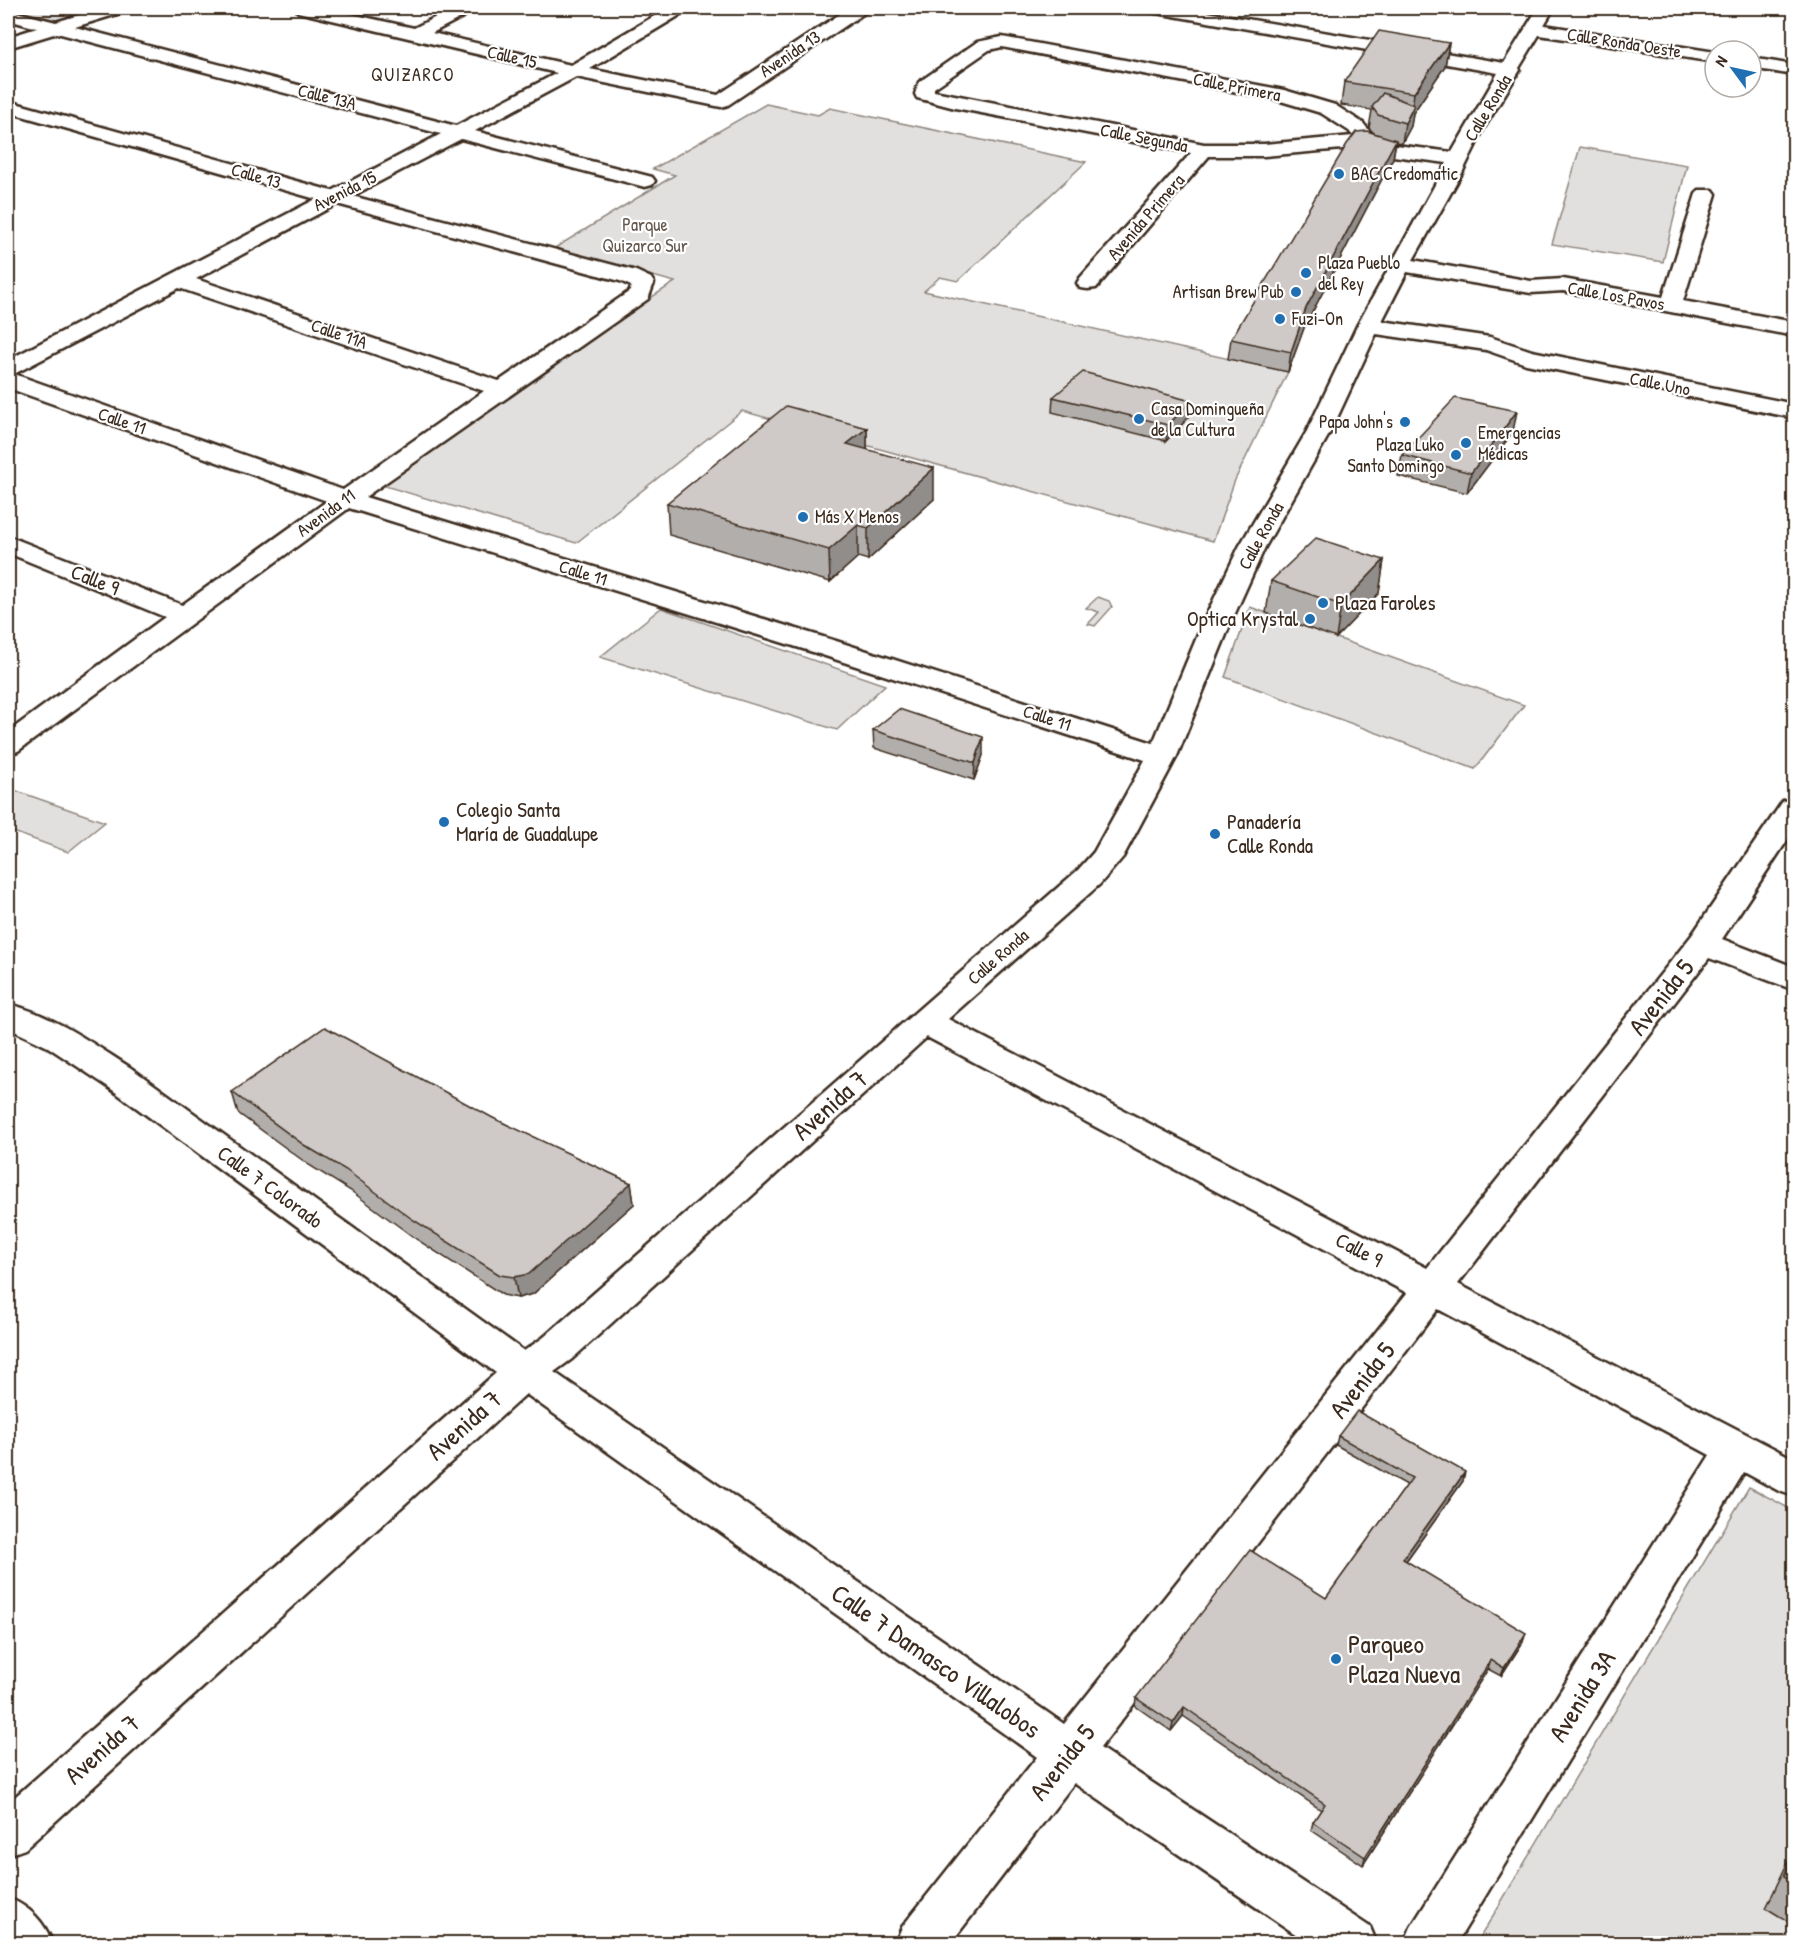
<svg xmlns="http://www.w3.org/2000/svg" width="1802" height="1951" font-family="'Patrick Hand',sans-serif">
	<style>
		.green { fill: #e2e0de; stroke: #8e857e; stroke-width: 1.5 }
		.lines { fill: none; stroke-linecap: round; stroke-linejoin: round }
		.minor-casing { stroke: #3b2a1e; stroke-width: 5 }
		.minor { fill: #fff; fill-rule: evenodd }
		.wall { fill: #b2aeab; stroke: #3b2a1e; stroke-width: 1.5 }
		.shaded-wall { fill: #918d8b; stroke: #3b2a1e; stroke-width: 1.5 }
		.building { fill: #cfcac7; stroke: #3b2a1e; stroke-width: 1.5 }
		.poi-dot { fill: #1f6fb2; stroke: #fff; stroke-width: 2 }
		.labels { text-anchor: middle; stroke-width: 4.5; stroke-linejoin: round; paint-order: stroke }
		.far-street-label { font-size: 18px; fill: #3b2a1e; stroke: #fff }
		.far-neighbourhood-label { font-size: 18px; letter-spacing: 1.5px; fill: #3b2a1e; stroke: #fff }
		.far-poi-label { font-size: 18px; fill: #3b2a1e; stroke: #fff; text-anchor: start }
		.far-park-label { font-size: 18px; fill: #65584e; stroke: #fff }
		.street-label { font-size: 21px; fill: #3b2a1e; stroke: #fff }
		.poi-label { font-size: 21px; fill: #3b2a1e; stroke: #fff; text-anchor: start }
		.near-street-label { font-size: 26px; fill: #3b2a1e; stroke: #fff }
		.near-poi-label { font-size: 26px; fill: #3b2a1e; stroke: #fff; text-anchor: start }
	</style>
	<rect width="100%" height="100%" fill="#fff"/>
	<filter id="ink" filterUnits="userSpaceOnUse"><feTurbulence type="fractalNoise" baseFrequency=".0167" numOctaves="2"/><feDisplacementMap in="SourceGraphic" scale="12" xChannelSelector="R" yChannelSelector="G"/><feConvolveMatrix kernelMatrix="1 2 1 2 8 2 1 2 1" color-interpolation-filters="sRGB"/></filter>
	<g filter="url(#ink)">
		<!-- green -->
		<path class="green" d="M8 8H100L56 20Z
			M766 104 818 115 830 108 1086 162 958 281 940 277 924 291 1288 372 1235 480 1213 541 742 411 576 543 385 486 382 473 675 282 553 249 675 175 653 169Z
			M1580 147 1687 165 1663 262 1552 244Z
			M1098 597 1109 601 1112 607 1095 626 1088 624 1099 612 1086 608Z
			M1250 607 1524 705 1475 769 1225 677Z
			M661 608 885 685 837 730 600 657Z
			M8 788 105 822 68 852 8 830Z
			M1749 1487 1794 1511V1943L1476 1944Z"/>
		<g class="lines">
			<defs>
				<path id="minor" d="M102 8H127L124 12 75 27 456 126 557 73 298 12 296 8H324L414 28 454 8H474L472 12 432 33 571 65 668 8H687L685 12 590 69 718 95 849 8H868L866 12 728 105 721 107 576 77 475 131 652 177 655 181 652 185 645 187 461 139 352 196 636 271 651 278 654 283 648 299 365 497 836 641 1153 743 1204 620 1239 547 1307 431 1357 326 1447 163 1393 156 1365 147 1264 156H1209L1096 288 1088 289 1080 288 1077 283 1080 278 1191 153 955 108 917 98 915 94 919 82 977 42 1002 37 1284 90 1335 105 1363 123 1374 137 1396 145 1452 152 1498 73 1156 13 1150 12 1147 8H1183L1504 63 1538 8H1554L1544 25 1715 52V62L1539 35 1519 68 1520 70 1484 128 1462 173 1413 260 1531 281 1563 279 1663 297 1696 194 1699 190H1713L1716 194 1683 301 1794 322V336L1563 291 1531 293 1407 272 1382 321 1490 337 1532 351 1794 404V418L1526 364 1486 350 1376 334 1331 431 1265 547 1232 620 1177 756 1123 857 1100 884 948 1019 1427 1268 1692 935 1783 801 1794 799V830L1722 939 1794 967V990L1709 958 1458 1284 1794 1459V1496L1779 1491 1744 1472 1456 1944H1404L1411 1927 1710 1455 1438 1309 1100 1748 1370 1927 1377 1944H1310L1074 1783 950 1944H895L902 1927 1037 1757 526 1394 25 1849 8 1855V1803L496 1373 107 1086 48 1047 8 1028V1004C52 1014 93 1044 131 1068L524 1351 544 1337 1078 870 1094 852 1145 760 816 653 349 508 18 751 8 754V732L165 617 8 553V536L182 605 327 501 8 388V360L316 199 8 112V101L332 191 441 134 57 33 8 48V37L37 28 8 20V10L56 22ZM1002 47 1274 99 1321 113 1349 131 1353 136 1264 144H1204L934 91V88L989 50ZM337 204 620 281 631 286 630 291 499 381 196 279ZM179 288 484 391 343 490 14 374ZM927 1037 1407 1293 1064 1724 554 1372 572 1359Z
					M1751 58 1794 65V75L1751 68Z
					M8 1898C30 1907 44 1921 53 1944H8Z"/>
			</defs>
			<!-- minor casing -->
			<use href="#minor" class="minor-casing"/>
			<!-- minor -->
			<use href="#minor" class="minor"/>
		</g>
		<!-- wall -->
		<path class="wall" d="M1449 43 1445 66 1413 113 1411 126 1402 143 1396 142 1393 158 1304 328 1288 372 1228 359 1231 339 1374 133 1369 128 1372 110 1341 105 1344 82Z
			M1053 397 1191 401 1189 417 1166 441 1052 412Z
			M867 428V450L934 499 868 560 858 557 830 582 669 535 667 503Z
			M1513 432 1467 493 1398 476 1402 455Z
			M1384 560 1379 593 1336 638 1266 613 1271 581Z
			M873 730 983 755 974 780 874 748Z
			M232 1092 493 1118 631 1183 634 1204 533 1294 518 1298 503 1295 416 1239 351 1191 309 1165 238 1113Z
			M1338 1436 1463 1481 1406 1561 1523 1642 1501 1676 1488 1669 1363 1865 1311 1830 1313 1822 1321 1810 1183 1716 1171 1731 1135 1706 1136 1698 1326 1598 1407 1485 1336 1445Z
			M1794 1851V1925L1766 1908 1785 1868Z"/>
		<!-- shaded-wall -->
		<path class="shaded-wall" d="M1449 43 1445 66 1413 113 1411 126 1402 143 1405 123 1412 110 1414 93Z
			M1396 140 1393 158 1304 328 1288 372 1291 352 1306 308Z
			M1191 401 1189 417 1166 441 1168 425Z
			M1517 411 1513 432 1467 493 1471 473Z
			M867 428V459L847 444Z
			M934 468V499L868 560V528Z
			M858 525V557L830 582 829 550Z
			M1384 560 1379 593 1336 638 1341 605Z
			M983 737V755L974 780 975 763Z
			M631 1183 634 1204 533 1294 518 1298 514 1277Z
			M1465 1472 1463 1481 1401 1568 1403 1559Z
			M1526 1633 1523 1642 1501 1676 1504 1668Z
			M1491 1660 1488 1669 1363 1865 1365 1857Z
			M1184 1707 1183 1716 1171 1731 1173 1723Z"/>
		<!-- building -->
		<path class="building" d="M1379 31 1449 43 1414 93 1344 82Z
			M1383 93 1414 105 1405 123 1378 115 1372 107Z
			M1367 131 1396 140 1306 308 1291 352 1231 339 1347 144 1356 132Z
			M1083 372 1191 401 1168 425 1053 397Z
			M1455 398 1517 411 1471 473 1402 455Z
			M786 406 867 428 847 444 934 468 868 528 858 525 829 550 667 503Z
			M1316 538 1384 560 1341 605 1271 581Z
			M899 709 983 737 975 763 873 730Z
			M325 1027 493 1118 631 1183 529 1274 514 1277 500 1275 412 1219 346 1170 304 1145 232 1092Z
			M1357 1411 1465 1472 1403 1559 1526 1633 1504 1668 1491 1660 1365 1857 1313 1822 1325 1804 1184 1707 1173 1723 1136 1698 1250 1550 1326 1598 1412 1478 1338 1436Z
			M1794 1853V1882L1784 1876Z"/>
	</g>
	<!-- markers -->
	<g class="poi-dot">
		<circle cx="1339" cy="174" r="6"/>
		<circle cx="1306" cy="273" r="6"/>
		<circle cx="1296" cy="292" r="6"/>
		<circle cx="1280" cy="319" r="6"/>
		<circle cx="1139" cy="419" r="6"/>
		<circle cx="1405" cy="422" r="6"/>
		<circle cx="1466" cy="443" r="6"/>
		<circle cx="1456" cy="455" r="6"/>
		<circle cx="803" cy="517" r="6"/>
		<circle cx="1323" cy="603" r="6"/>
		<circle cx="1310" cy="619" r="6"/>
		<circle cx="444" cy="822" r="6"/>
		<circle cx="1215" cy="834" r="6"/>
		<circle cx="1336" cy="1659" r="6"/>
	</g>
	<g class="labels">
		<!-- far-street labels -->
		<g class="far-street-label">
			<text transform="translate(1624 43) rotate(9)" y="6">Calle Ronda Oeste</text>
			<text transform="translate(790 54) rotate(-34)" y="6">Avenida 13</text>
			<text transform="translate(512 57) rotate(13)" y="6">Calle 15</text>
			<text transform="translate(1237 87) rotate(11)" y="6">Calle Primera</text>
			<text transform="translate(327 97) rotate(14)" y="6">Calle 13A</text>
			<text transform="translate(1488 108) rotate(-59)" y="6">Calle Ronda</text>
			<text transform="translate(1144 138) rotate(11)" y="6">Calle Segunda</text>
			<text transform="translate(256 176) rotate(16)" y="6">Calle 13</text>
			<text transform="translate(345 191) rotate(-27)" y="6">Avenida 15</text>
			<text transform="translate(1146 217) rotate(-49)" y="6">Avenida Primera</text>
			<text transform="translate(1616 296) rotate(10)" y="6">Calle Los Pavos</text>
			<text transform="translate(339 334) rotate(19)" y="6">Calle 11A</text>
			<text transform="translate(1660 384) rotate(11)" y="6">Calle Uno</text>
			<text transform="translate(122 421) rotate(19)" y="6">Calle 11</text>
			<text transform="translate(326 513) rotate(-36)" y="6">Avenida 11</text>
			<text transform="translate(1261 536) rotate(-61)" y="6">Calle Ronda</text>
			<text transform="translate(583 573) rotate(17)" y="6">Calle 11</text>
			<text transform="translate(1047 718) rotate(18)" y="6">Calle 11</text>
			<text transform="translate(998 957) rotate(-41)" y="6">Calle Ronda</text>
		</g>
		<!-- far-neighbourhood labels -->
		<g class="far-neighbourhood-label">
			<text x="413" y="81">QUIZARCO</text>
		</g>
		<!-- far-poi labels -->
		<g class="far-poi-label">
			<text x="1351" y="180">BAC Credomatic</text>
			<text x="1318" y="269">Plaza Pueblo<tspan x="1318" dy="21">del Rey</tspan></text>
			<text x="1284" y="298" text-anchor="end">Artisan Brew Pub</text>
			<text x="1292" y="325">Fuzi-On</text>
			<text x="1151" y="415">Casa Domingueña<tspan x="1151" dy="21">de la Cultura</tspan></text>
			<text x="1393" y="428" text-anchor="end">Papa John's</text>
			<text x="1478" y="439">Emergencias<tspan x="1478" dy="21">Médicas</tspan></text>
			<text x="1444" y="451" text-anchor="end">Plaza Luko<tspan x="1444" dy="21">Santo Domingo</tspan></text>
			<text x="815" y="523">Más X Menos</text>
		</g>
		<!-- far-park labels -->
		<g class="far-park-label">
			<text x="645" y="231">Parque<tspan x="645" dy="21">Quizarco Sur</tspan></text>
		</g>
		<!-- street labels -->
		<g class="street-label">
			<text transform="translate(95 580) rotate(22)" y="7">Calle 9</text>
			<text transform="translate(270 1187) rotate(36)" y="7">Calle 7 Colorado</text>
			<text transform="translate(1359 1250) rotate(28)" y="7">Calle 9</text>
		</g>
		<!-- poi labels -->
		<g class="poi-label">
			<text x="1335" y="610">Plaza Faroles</text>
			<text x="1298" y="626" text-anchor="end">Optica Krystal</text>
			<text x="456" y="817">Colegio Santa<tspan x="456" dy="24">María de Guadalupe</tspan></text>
			<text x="1227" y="829">Panadería<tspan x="1227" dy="24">Calle Ronda</tspan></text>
		</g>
		<!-- near-street labels -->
		<g class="near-street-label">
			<text transform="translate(1661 997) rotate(-52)" y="9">Avenida 5</text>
			<text transform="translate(830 1105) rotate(-42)" y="9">Avenida 7</text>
			<text transform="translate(1362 1380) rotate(-52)" y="9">Avenida 5</text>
			<text transform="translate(464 1425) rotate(-42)" y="9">Avenida 7</text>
			<text transform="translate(936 1661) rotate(35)" y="9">Calle 7 Damasco Villalobos</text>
			<text transform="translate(1582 1696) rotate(-58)" y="9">Avenida 3A</text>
			<text transform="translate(102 1749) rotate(-42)" y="9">Avenida 7</text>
			<text transform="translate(1062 1762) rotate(-52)" y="9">Avenida 5</text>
		</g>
		<!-- near-poi labels -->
		<g class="near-poi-label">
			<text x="1348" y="1653">Parqueo<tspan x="1348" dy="30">Plaza Nueva</tspan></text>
		</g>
	</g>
	<!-- margin -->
	<rect width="1802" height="1951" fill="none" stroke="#fff" stroke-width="30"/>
	<rect x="15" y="15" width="1772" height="1921" fill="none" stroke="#3b2a1e" stroke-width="2" filter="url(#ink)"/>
	<!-- north arrow -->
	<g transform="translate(1733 69) rotate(303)"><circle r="28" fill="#ffffff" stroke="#b1aaa5" stroke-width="1.5"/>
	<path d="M0-4.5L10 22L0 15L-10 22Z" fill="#1f6fb2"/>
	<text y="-9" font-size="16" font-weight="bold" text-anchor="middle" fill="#3b2a1e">N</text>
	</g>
</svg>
